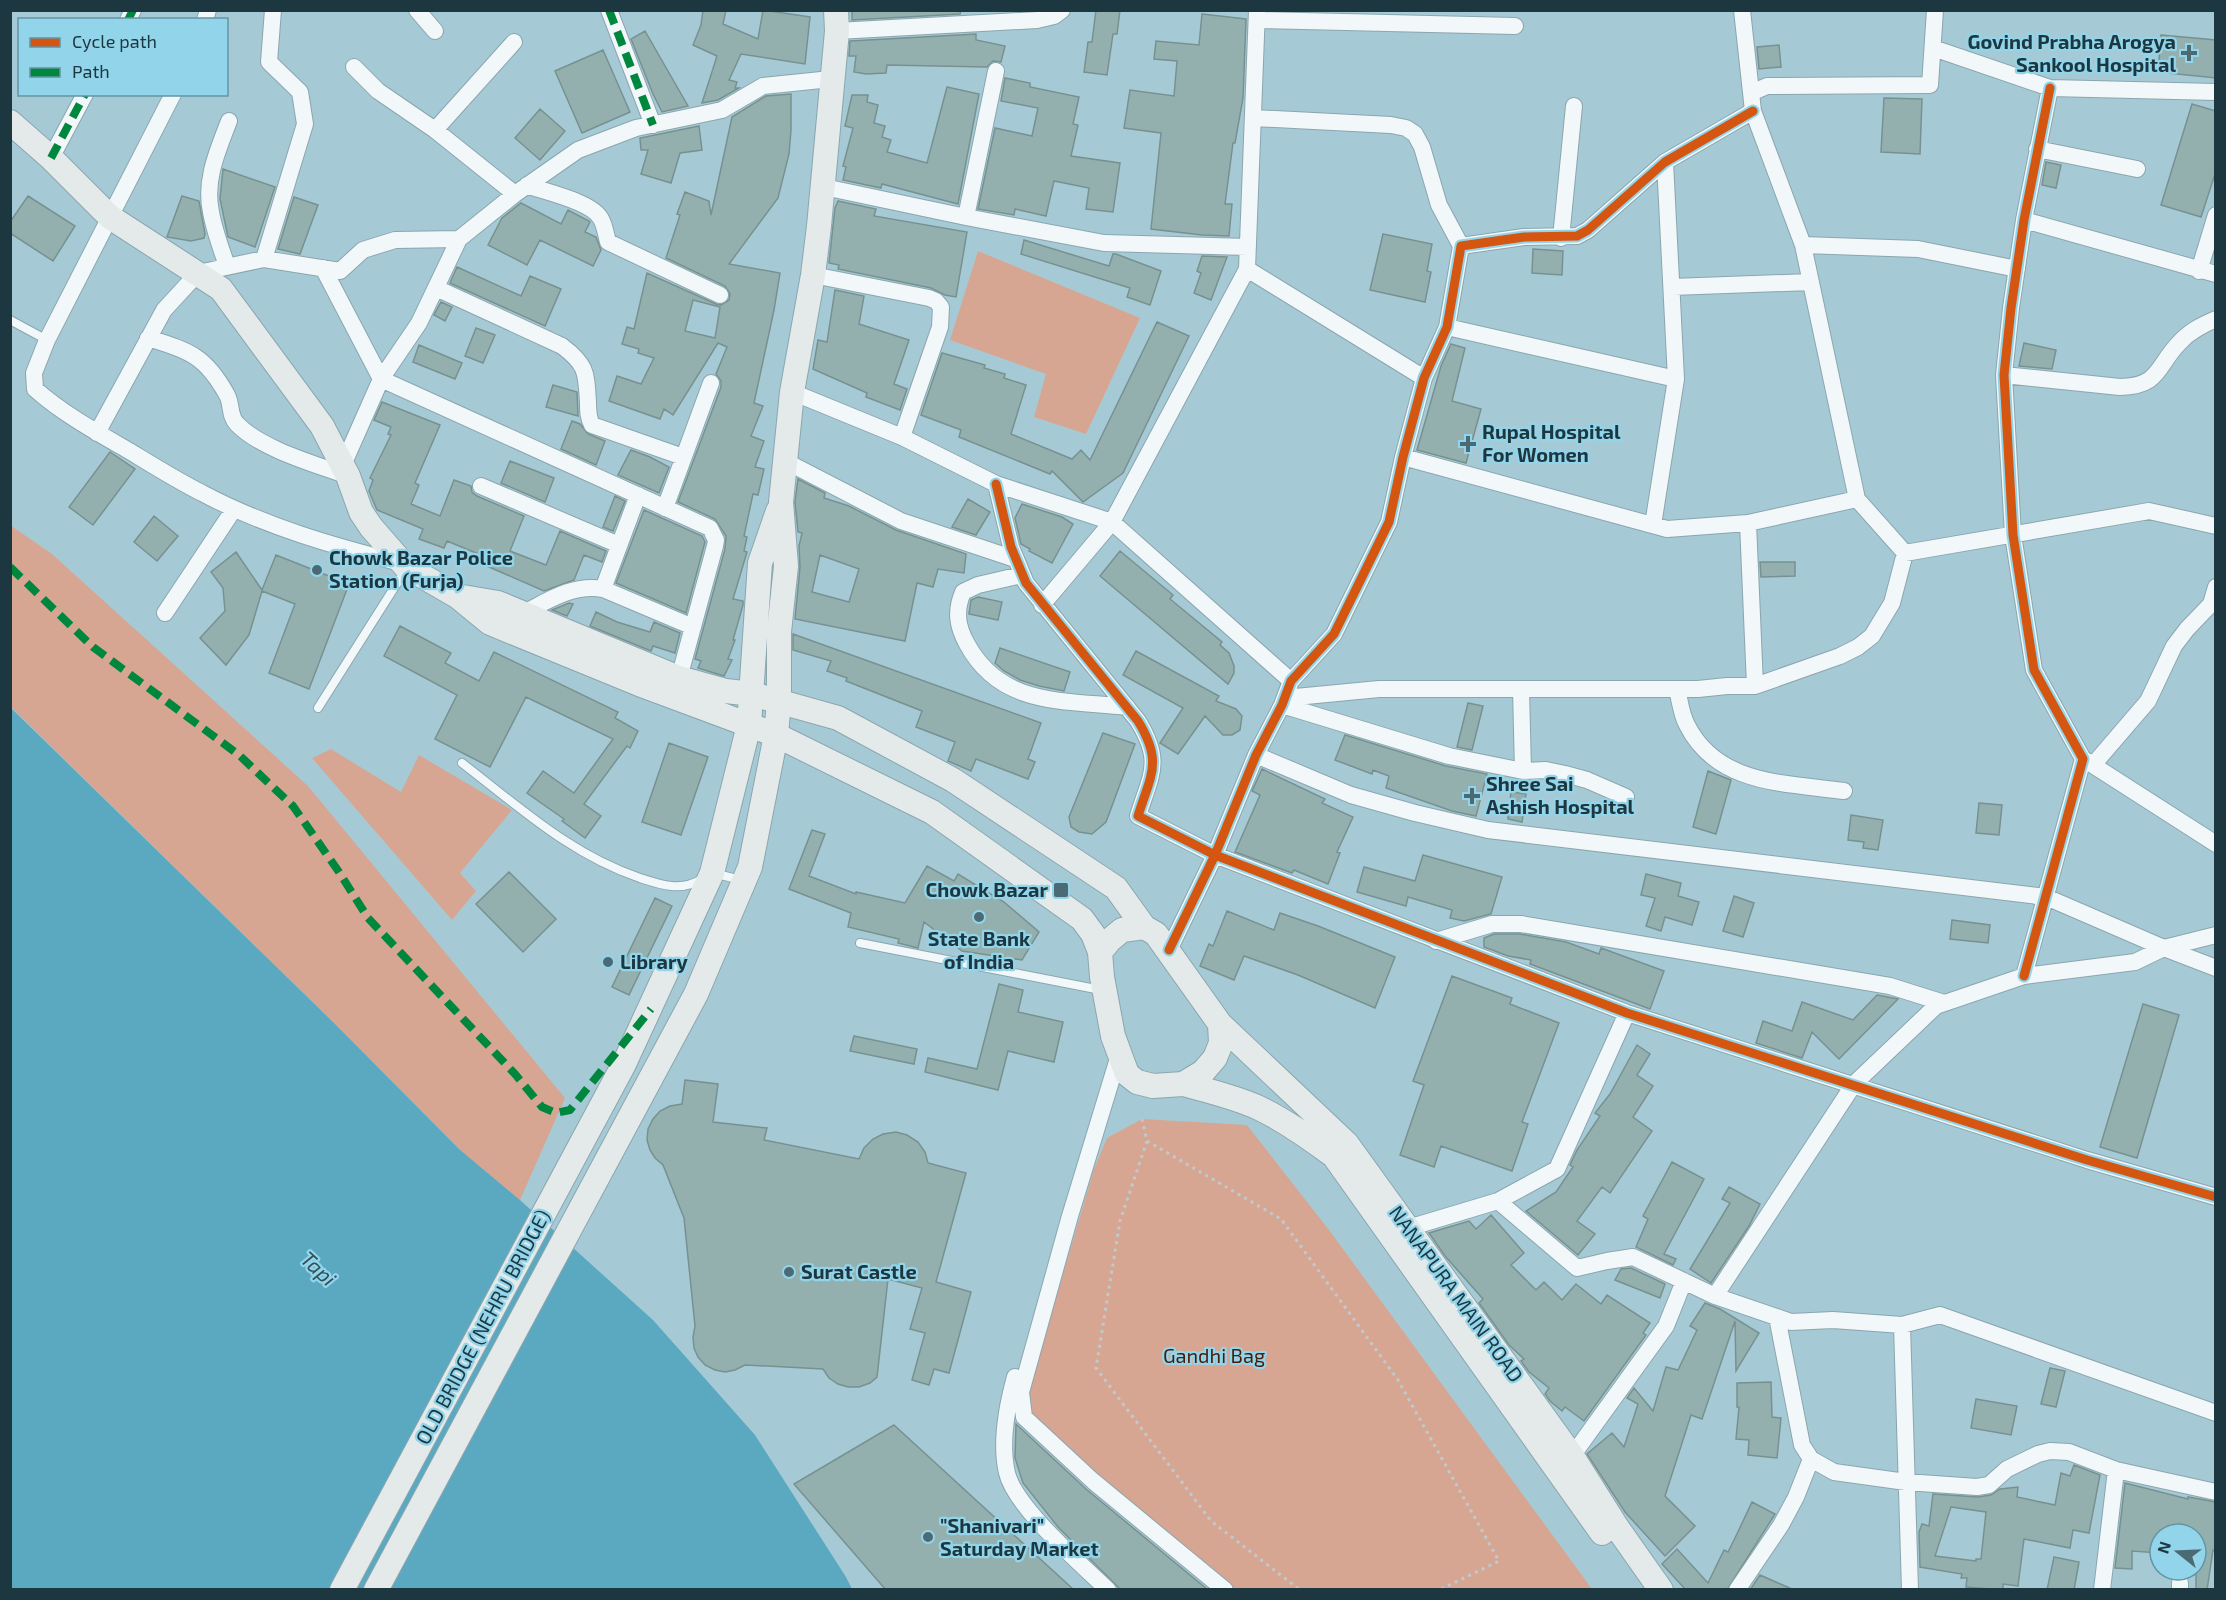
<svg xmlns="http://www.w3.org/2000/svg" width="2226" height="1600" font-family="'Exo 2',sans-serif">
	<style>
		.green { fill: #d7a692 }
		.water { fill: #5aa9c1 }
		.building { fill: #94b0ae; stroke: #779191; stroke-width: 1.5; fill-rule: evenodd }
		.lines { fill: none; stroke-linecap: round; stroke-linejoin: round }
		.service-casing { stroke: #8aa6af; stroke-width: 10 }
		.minor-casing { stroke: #8aa6af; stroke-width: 18 }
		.secondary-casing { stroke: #8aa6af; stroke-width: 26 }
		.path { stroke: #c0cacd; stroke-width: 3; stroke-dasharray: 3 4.5; stroke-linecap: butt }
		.service { stroke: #f2f7f9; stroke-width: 8 }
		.minor { stroke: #f2f7f9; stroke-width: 16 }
		.secondary { stroke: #e4e9e9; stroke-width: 24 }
		.quiet { stroke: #00873e; stroke-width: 8; stroke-dasharray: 15 8; stroke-linecap: butt }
		.cycleway-casing { stroke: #92d4e9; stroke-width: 13 }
		.cycleway { stroke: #d45611; stroke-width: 9 }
		.poi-dot { fill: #4c6a74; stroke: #92d4e9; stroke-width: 2 }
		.labels { text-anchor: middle; stroke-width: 4.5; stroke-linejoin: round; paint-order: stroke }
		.poi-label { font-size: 20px; font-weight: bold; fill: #1c3740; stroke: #92d4e9; text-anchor: start }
		.street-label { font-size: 20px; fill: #1c3740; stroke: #92d4e9 }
		.park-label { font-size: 20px; fill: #491a07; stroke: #92d4e9 }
		.water-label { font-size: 21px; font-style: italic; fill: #32505a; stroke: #92d4e9 }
	</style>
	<rect width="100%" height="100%" fill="#a6cad5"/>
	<!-- green -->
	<path class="green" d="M978 251 1140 318 1086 434 1034 417 1046 374 950 340Z
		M10 525 52 554 308 786 565 1098 520 1200 459 1149 334 1023 11 707Z
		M331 749 401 792 419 755 512 810 460 873 476 891 452 920 312 758Z
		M1142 1119 1247 1125 1329 1230 1592 1589H1234L1035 1424 1026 1400 1094 1169 1107 1138Z"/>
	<!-- water -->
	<path class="water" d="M10 707 334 1023 459 1149 520 1200 653 1320 755 1435 846 1577 852 1589H11Z"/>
	<!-- building -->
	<path class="building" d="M703 10H726L723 24 758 39 763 10 810 17 805 64 741 54 729 80 737 82 735 88H739L718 100 702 103 717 56 693 45 701 25Z
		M852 10H961L960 14 852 20Z
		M1096 10H1120L1117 34H1113L1107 75 1084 72 1088 42H1092Z
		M1202 14 1246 19 1243 98 1235 143H1233L1225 204H1232L1229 236 1202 235 1151 229 1161 133 1124 128 1130 90 1174 96 1177 61 1154 59 1156 41 1199 45Z
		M645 31 688 106 662 112 653 94 631 39Z
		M976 34V40L1005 46 1001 62 993 61 987 67 887 65 886 73 866 74 854 72 856 56H849L850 41Z
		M2161 35 2216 40V78L2158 72Z
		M1779 45 1781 67 1759 69 1757 47Z
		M603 50 630 112 582 133 555 71Z
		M1005 78 1030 83V87L1079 97 1073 124 1078 125 1071 156 1120 163 1113 212 1086 209 1089 188 1054 181 1046 216 1015 209 1014 215 978 209 995 128 1032 136 1038 108 1001 101Z
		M947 87 979 94 958 204 882 184 881 188 843 180 846 167 843 166 853 128 845 126 852 95H868L867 102 878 105 874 123 885 126 882 137 891 140 887 152 927 163Z
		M791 94V130L789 154 778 198 729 264 780 273 774 310 754 403 763 406 751 436 764 441 755 467 764 469 758 495 753 494 744 536 747 537 744 551 747 552 733 599 743 601V605L733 640H735L728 659 732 660 724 676 698 668 701 661 695 659 725 549 726 536 715 519 678 502 721 387V381L716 374 727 347 718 343 673 415 664 409 660 419 609 401 617 376 641 384 654 358 638 353 639 349 622 344 627 327 634 329 647 273 716 304 721 305 729 300 730 294 725 286 666 258 680 215 677 214 685 192 709 201 711 215 732 117 766 96ZM693 300 720 307 715 338 685 331Z
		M1884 98 1922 99 1920 154 1881 152Z
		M2192 104 2216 111V171L2201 217 2161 205Z
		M540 109 565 131 540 160 515 138Z
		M699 126 702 150 680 153 671 183 641 174 648 150H641L640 138Z
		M2046 162 2061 165 2056 188 2042 185Z
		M223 169 275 187 255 247 228 237 220 199Z
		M28 196 75 226 53 261 10 233V222Z
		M182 196 199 201 205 234 204 238 191 241 167 237Z
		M294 197 318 205 300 254 278 249Z
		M838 201 876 209 874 216 967 232 956 297 945 295 931 288 838 269 839 265 829 263 835 208Z
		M521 203 561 224 568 210 589 221 590 222 585 232 596 237 601 250 593 266 540 240 527 265 488 245 502 218Z
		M1383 234 1432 244 1427 271 1431 272 1425 302 1370 290Z
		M1024 240 1109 266 1113 254H1116L1161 271 1150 305 1127 297 1130 288 1021 254Z
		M1533 249 1563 251 1562 275 1532 273Z
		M1202 256 1227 257 1211 300 1194 293 1201 273 1197 271Z
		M457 267 521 296 530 276 561 289 545 326 450 283Z
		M835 290 864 296 859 324 909 340 894 384 907 389 900 410 866 397 867 393 813 369 818 340 827 342Z
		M441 302 452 307 445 321 434 315Z
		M1157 322 1189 336 1123 473 1083 502 1052 471 1050 474 959 437 961 430 921 415 942 353 985 365 984 368 1005 374 1004 378 1026 385 1011 434 1072 459 1081 450 1090 460Z
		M476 328 495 335 483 363 465 356Z
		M2024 343 2056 350 2052 369 2019 366Z
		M1451 344 1465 348 1452 401 1481 409 1466 463 1417 450 1441 366Z
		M419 345 462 363 455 379 413 362Z
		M553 385 577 392 578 416 546 407Z
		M382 402 440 425 415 483 419 485 411 504 440 516 454 480 471 486 472 492 477 496 524 516 510 551 546 565 560 531 606 551 602 562 584 555 574 580 544 591 473 560 476 553 447 541 444 548 419 539 423 529 377 510 369 491 373 480 370 478 391 435 388 434 391 427 374 420Z
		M572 421 580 424 588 434 605 441 596 465 561 449Z
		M631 450 650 457 669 467 659 493 618 475Z
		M110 452 135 469 93 525 69 507Z
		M510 461 554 478 545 502 501 483Z
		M798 479 825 493 824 498 849 506 896 530 966 554 964 573 938 569 933 587 917 583 905 641 795 619 800 567 799 546 802 533 798 532 795 502ZM820 555 859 569 849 602 812 592Z
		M615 496 625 501 613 531 603 527Z
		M968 499 990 512 976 535 952 527Z
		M1022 504 1062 517 1073 524 1052 563 1029 551 1030 549 1021 544 1015 518Z
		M644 510 702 536 705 542 686 613 616 583Z
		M154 516 178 536 157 561 134 542Z
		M1120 551 1173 595 1170 599 1222 642 1220 645 1229 653 1234 666V673L1228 684 1100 576Z
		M236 552 262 590 276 555 349 584 309 689 269 673 295 604 262 591 249 635 226 665 200 638 225 611 223 588 211 572Z
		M1760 562H1795V576L1761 577Z
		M978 597 1002 602 998 620 969 614 971 600Z
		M569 603 573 604 567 616 552 610Z
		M596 612 617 622 650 632 654 622 680 633 675 653 653 646 651 651 590 626Z
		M400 626 451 653 445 663 479 681 494 652 618 712 615 718 638 731 630 748 627 746 584 804 601 816 585 838 562 821 564 819 527 793 543 771 574 793 613 739 526 697 490 767 435 739 457 695 384 656Z
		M793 634 1041 723 1028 759 1035 762 1028 779 976 759 971 771 948 761 955 742 916 727 922 711 846 681 847 678 827 671 831 661 793 650Z
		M1000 648 1070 672 1064 691 1039 686 1020 680 1004 671 995 663Z
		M1136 651 1219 696 1216 701 1236 709 1242 716 1240 730 1232 735H1223L1205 716 1178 754 1160 743 1183 708 1123 675Z
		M1468 703 1483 706 1472 750 1457 747Z
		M1103 733 1135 744 1106 822 1092 834 1079 832 1071 827 1069 817Z
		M1345 735 1446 766 1487 774 1476 816 1452 811 1386 788 1389 776 1373 770 1372 774 1335 760Z
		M669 743 708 757 681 835 642 822Z
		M1262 769 1325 799 1322 803 1353 817 1337 852 1340 853 1328 884 1294 870 1292 873 1235 852 1260 795 1252 791Z
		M1708 771 1731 780 1716 834 1693 827Z
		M1511 792 1526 794 1522 822 1508 819Z
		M1979 803 2002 805 1999 835 1976 833Z
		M1851 815 1883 820 1878 850 1863 848 1864 842 1848 840Z
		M812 830 825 834 809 876 856 894V892L905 903 927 866 954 881 958 874 1004 902 1039 932 1022 960 962 951 924 922 918 948 898 943 899 939 848 927 851 913 789 889Z
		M1423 855 1502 877 1491 914 1464 921 1450 918 1452 910 1408 897 1406 906 1357 892 1364 867 1415 881Z
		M509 872 556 919 523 952 476 904Z
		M1646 874 1681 883 1678 896 1699 902 1692 925 1665 917 1661 931 1646 926 1655 898 1641 895Z
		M1734 896 1754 903 1743 937 1723 931Z
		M655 898 672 906 629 995 612 987Z
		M1227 911 1274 930 1280 913 1318 926 1395 957 1375 1008 1298 975 1244 956 1234 980 1200 966 1209 944 1213 946Z
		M1952 920 1990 925 1988 943 1950 939Z
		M1494 934H1520L1566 942 1599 954 1601 948 1664 971 1650 1009 1530 964 1531 960 1508 956 1484 947V938Z
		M1452 976 1512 998 1510 1004 1559 1023 1522 1122 1528 1124 1512 1171 1441 1146 1434 1167 1400 1155 1424 1085 1413 1081Z
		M999 984 1023 990 1018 1012 1063 1022 1054 1062 1008 1051 998 1090 925 1072 928 1058 977 1069Z
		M1877 995 1898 999 1839 1059 1812 1032 1802 1058 1756 1043 1763 1021 1792 1031 1802 1002 1853 1020Z
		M2143 1004 2179 1015 2137 1158 2100 1147Z
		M854 1036 917 1049 914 1064 850 1051Z
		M1637 1045 1650 1054 1637 1075 1653 1086 1633 1117 1652 1131 1610 1193 1602 1187 1577 1221 1595 1234 1578 1255 1526 1211 1556 1192 1573 1167 1570 1165 1577 1150 1600 1116 1595 1113 1610 1094Z
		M685 1080 718 1084 713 1122 767 1128 764 1140 859 1159 864 1148 873 1139 883 1134 896 1132 907 1135 918 1142 925 1152 928 1163 966 1173 936 1282 971 1292 949 1373 934 1369 929 1385 912 1380 925 1333 910 1329 922 1288 888 1279 877 1377 870 1383 859 1387H848L838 1384 829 1378 823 1369 745 1365 735 1370 725 1372 715 1370 705 1365 698 1357 694 1348 693 1337 695 1326 684 1218 663 1165 655 1158 650 1150 647 1140 648 1129 653 1119 660 1111 670 1106 682 1104Z
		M1672 1162 1704 1179 1664 1254 1676 1259 1673 1265 1636 1247 1648 1219 1643 1216Z
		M1729 1187 1760 1204 1749 1226 1711 1283 1690 1269 1730 1203 1722 1199Z
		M1491 1215 1524 1253 1511 1265 1536 1290 1544 1282 1562 1300 1576 1284 1601 1304 1607 1295 1650 1323 1643 1333 1646 1335 1584 1421 1565 1407 1562 1411 1550 1401 1545 1394 1549 1388 1529 1372 1521 1361 1524 1359 1509 1345 1479 1303 1483 1299 1445 1256 1429 1233 1469 1221 1476 1229Z
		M1631 1268 1665 1284 1660 1298 1615 1280 1621 1269Z
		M1705 1303 1720 1309 1759 1333 1736 1371 1735 1321 1702 1419 1691 1415 1665 1496 1695 1526 1665 1556 1625 1512 1587 1454 1612 1433 1624 1447 1638 1404 1627 1398 1634 1388 1653 1411 1666 1367 1678 1370 1697 1330 1690 1326Z
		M2050 1368 2065 1371 2056 1407 2041 1404Z
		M1771 1382 1772 1417 1781 1418 1777 1458 1748 1455 1749 1440 1736 1439 1739 1407H1737V1383Z
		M1976 1399 2017 1406 2011 1435 1971 1428Z
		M1016 1424 1086 1489 1208 1590H1121L1058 1527 1023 1483 1015 1458Z
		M894 1425 1074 1590H886L794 1484Z
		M2074 1465 2100 1475 2089 1533 2073 1530 2070 1548 2024 1539 2018 1586 2003 1584V1590L1966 1587 1967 1578H1961L1962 1574 1920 1567 1919 1532 1922 1524 1929 1526 1933 1494 1978 1497 1991 1495 2000 1489 2018 1487 2017 1497 2055 1505 2061 1473 2070 1476ZM1951 1507 1986 1512 1981 1559H1976V1561L1935 1556Z
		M2125 1483 2188 1499V1497L2216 1502V1551L2213 1550 2207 1590H2196V1534H2160V1553L2132 1551V1569L2115 1568Z
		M1752 1502 1775 1514 1727 1590H1686L1662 1564 1677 1549 1708 1583 1724 1550 1728 1552 1735 1538Z
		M2054 1557 2079 1562 2074 1590H2047Z
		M1760 1575 1794 1590H1750Z"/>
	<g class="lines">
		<defs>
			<path id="service" d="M10 320 47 340
				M318 708 406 569
				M462 763C518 806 571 855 640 878 661 885 681 892 702 879
				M713 873 741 880
				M860 943 1101 990"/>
			<path id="minor" d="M417 10 435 31
				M609 10 653 125
				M1742 10 1753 111 1803 245 1857 499 1905 553 2149 511 2216 526
				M128 20 133 10
				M205 20 208 10
				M1258 20 1515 26
				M837 31 1037 20 1054 16 1062 10
				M1933 48 2050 88 2216 92
				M354 67 378 91 435 130 515 194
				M1751 93 1767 86 1930 85 1935 10
				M173 94 47 340 34 373 35 389C63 414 98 433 131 452 154 466 178 481 202 493 264 526 333 546 401 563
				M1254 118 1391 125 1406 128 1415 134 1422 147 1439 205 1461 246
				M435 130 514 42
				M2037 149 2137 169
				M51 158 85 94
				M527 185C545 192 593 202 601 219 605 226 606 235 608 242L720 295
				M824 187 966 217 1104 243 1248 247
				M966 217 996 71
				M2024 220 2216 274
				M1561 238 1574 106
				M1803 245 1918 249 2017 269
				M264 259 305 124 300 92 269 62 273 10
				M227 266C221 248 214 230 211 212 204 180 218 150 229 121
				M323 268 381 379 710 528 716 540 715 546 679 678
				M1247 269 1424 378
				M2199 271 2216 215
				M813 275 929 298 936 301 941 307 940 327 902 437
				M1672 287 1811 282
				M436 288 562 346C587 365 586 372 588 402 588 411 588 418 592 425L683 457
				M1447 327 1676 379
				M148 338C189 351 205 355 227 395 232 404 229 416 237 424 261 449 315 464 348 476
				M2004 375 2120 387C2161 386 2156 366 2180 342 2190 331 2202 325 2216 319
				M792 392 902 437 996 484 1112 522 1291 681
				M97 433 164 310 198 273 264 259 340 271 363 250 395 240 459 239
				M1403 457 1667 529 1748 523 1857 499
				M785 461 901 521 1015 559
				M343 465 381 379 419 323 459 239 515 194 578 150 636 128 722 110 763 86 831 79
				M996 484 1011 547 1026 583 1138 721C1163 762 1151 774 1138 816L1215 855 1627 1013 2087 1160 2216 1197
				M481 486 619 545
				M665 508 711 383
				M1748 523 1755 686
				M1653 525 1676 379 1665 162
				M1021 575 978 585 963 592C955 611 957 626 967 644 1001 707 1064 700 1127 707
				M603 589 638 495
				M1042 605 1112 522 1247 269 1257 10
				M165 613 234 509
				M524 613C549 600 573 584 603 589L693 627
				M1521 689 1523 771
				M1677 689C1680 701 1681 714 1687 725 1717 785 1785 783 1844 791
				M1285 698 1379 689H1698L1727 686H1755L1840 656 1858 647 1872 636 1892 603 1905 553
				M1282 705 1449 756 1523 771 1546 770 1565 774 1587 780 1626 797
				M1256 755 1351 795 1415 813 1488 830 2046 897 2164 948 2216 968
				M2085 760 2216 844
				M2093 765 2148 701 2174 646 2187 629 2211 604 2216 587
				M1436 941 1492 924H1521L1890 986 1944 1003
				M1169 950 1215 855 1256 755 1282 705 1291 681 1334 634 1389 522 1403 457 1424 378 1447 327 1461 246 1524 237 1577 236 1588 230 1665 162 1753 111
				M2024 976 2083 759 2034 670 2013 535 2004 375 2011 308 2024 220 2050 88
				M1119 1055 1070 1216 1021 1392 1024 1417 1093 1481 1225 1590
				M1498 1201 1577 1268 1607 1261 1633 1257 1715 1296 1791 1322 1833 1320 1902 1325 1940 1315 2216 1413
				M1408 1228 1498 1201 1557 1169 1627 1013
				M1715 1296 1854 1084 1936 1006 2024 976 2135 962 2164 948 2216 935
				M1777 1317 1802 1445 1811 1459 1834 1472 1906 1482 1977 1487 1989 1485 2007 1469 2038 1454 2050 1451 2069 1452 2116 1470 2216 1492
				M1902 1325 1910 1590
				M1015 1377C1007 1406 1000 1443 1007 1473 1015 1507 1081 1564 1108 1590
				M1572 1456 1666 1326 1684 1281
				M1737 1590 1781 1525 1796 1497 1811 1459
				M2102 1590 2116 1470
				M2180 1590V1583"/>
			<path id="secondary" d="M10 122 51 158 110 217 221 289 322 426 348 476 361 512 371 527 405 566 457 596 498 603 679 678 726 691 752 694 838 718 953 780 1116 888 1144 927
				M457 596 490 623 639 684 776 735 932 812 1082 919 1093 934 1100 952 1102 977 1113 1036 1127 1074 1137 1082 1153 1086 1183 1084 1203 1072 1215 1058 1221 1043 1220 1024 1156 934 1144 927 1122 930 1110 940 1100 952
				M1220 1024 1347 1144 1572 1456 1616 1526 1661 1590
				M1183 1084C1209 1091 1235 1097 1259 1108 1286 1121 1310 1138 1334 1156L1602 1533
				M342 1590 624 1064 712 873 749 725 760 563 778 511
				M376 1590 696 994 750 867 776 735 779 701V632L786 566 781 502 792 392 813 275 819 226 837 31 836 10"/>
		</defs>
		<!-- service casing -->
		<use href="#service" class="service-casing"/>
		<!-- minor casing -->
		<use href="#minor" class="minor-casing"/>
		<!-- secondary casing -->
		<use href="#secondary" class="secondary-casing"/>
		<!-- path -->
		<path class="path" d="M1142 1119 1147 1141 1120 1221 1096 1368 1211 1521 1300 1590
			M1147 1141 1281 1219 1398 1380 1499 1561 1439 1590"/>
		<!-- service -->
		<use href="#service" class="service"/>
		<!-- minor -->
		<use href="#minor" class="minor"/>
		<!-- secondary -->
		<use href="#secondary" class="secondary"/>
		<!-- quiet -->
		<path class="quiet" d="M609 10 653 125
			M128 20 133 10
			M51 158 85 94
			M10 567 93 647 239 755 293 806 339 872 368 918 515 1074 542 1107 556 1113 570 1110 651 1009"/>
		<defs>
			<path id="cycleway" d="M996 484 1011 547 1026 583 1138 721C1163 762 1151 774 1138 816L1215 855 1627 1013 2087 1160 2216 1197
				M1169 950 1215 855 1256 755 1282 705 1291 681 1334 634 1389 522 1403 457 1424 378 1447 327 1461 246 1524 237 1577 236 1588 230 1665 162 1753 111
				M2024 976 2083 759 2034 670 2013 535 2004 375 2011 308 2024 220 2050 88"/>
		</defs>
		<!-- cycleway casing -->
		<use href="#cycleway" class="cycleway-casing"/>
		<!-- cycleway -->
		<use href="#cycleway" class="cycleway"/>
	</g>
	<!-- markers -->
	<g class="poi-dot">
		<path d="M2186 44h6v6h6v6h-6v6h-6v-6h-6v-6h6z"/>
		<path d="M1465 435h6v6h6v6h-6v6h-6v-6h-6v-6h6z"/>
		<circle cx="317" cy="570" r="6"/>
		<path d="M1469 787h6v6h6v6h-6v6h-6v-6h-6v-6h6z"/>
		<rect x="1053" y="882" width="16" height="16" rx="3"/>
		<circle cx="979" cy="917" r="6"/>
		<circle cx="608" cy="962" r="6"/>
		<circle cx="789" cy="1272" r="6"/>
		<circle cx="928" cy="1537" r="6"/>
	</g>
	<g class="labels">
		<!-- poi labels -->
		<g class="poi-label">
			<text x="2176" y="49" text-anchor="end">Govind Prabha Arogya<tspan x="2176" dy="23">Sankool Hospital</tspan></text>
			<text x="1482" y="439">Rupal Hospital<tspan x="1482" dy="23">For Women</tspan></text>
			<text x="329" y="565">Chowk Bazar Police<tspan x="329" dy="23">Station (Furja)</tspan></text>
			<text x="1486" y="791">Shree Sai<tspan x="1486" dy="23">Ashish Hospital</tspan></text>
			<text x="1048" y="897" text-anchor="end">Chowk Bazar</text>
			<text x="979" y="946" text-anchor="middle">State Bank<tspan x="979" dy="23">of India</tspan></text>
			<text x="620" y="969">Library</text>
			<text x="801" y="1279">Surat Castle</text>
			<text x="940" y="1533">"Shanivari"<tspan x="940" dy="23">Saturday Market</tspan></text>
		</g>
		<!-- street labels -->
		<g class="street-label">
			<text transform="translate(1456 1294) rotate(54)" y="7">NANAPURA MAIN ROAD</text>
			<text transform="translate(483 1327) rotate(-62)" y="7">OLD BRIDGE (NEHRU BRIDGE)</text>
		</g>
		<!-- park labels -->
		<g class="park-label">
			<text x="1214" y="1363">Gandhi Bag</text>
		</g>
		<!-- water labels -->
		<g class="water-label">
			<text transform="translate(318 1269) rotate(43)" y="7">Tapi</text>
		</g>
	</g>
	<!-- border -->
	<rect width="2226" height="1600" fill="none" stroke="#1c3740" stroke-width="24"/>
	<!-- legend -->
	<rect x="18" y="18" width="210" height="78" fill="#92d4e9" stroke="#6395a5" stroke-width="1.5"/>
	<rect x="30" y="38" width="30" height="9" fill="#d45611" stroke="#6395a5" stroke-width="1.5"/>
	<text x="72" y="48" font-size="18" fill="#1c3740">Cycle path</text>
	<rect x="30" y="68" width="30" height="9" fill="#00873e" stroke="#6395a5" stroke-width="1.5"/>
	<text x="72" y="78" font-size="18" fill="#1c3740">Path</text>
	<!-- north arrow -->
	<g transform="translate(2178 1552) rotate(288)"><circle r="28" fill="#92d4e9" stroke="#6395a5" stroke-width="1.5"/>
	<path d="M0-4.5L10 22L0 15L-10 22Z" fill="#4c6a74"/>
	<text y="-9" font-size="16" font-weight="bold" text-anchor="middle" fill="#1c3740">N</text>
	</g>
</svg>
